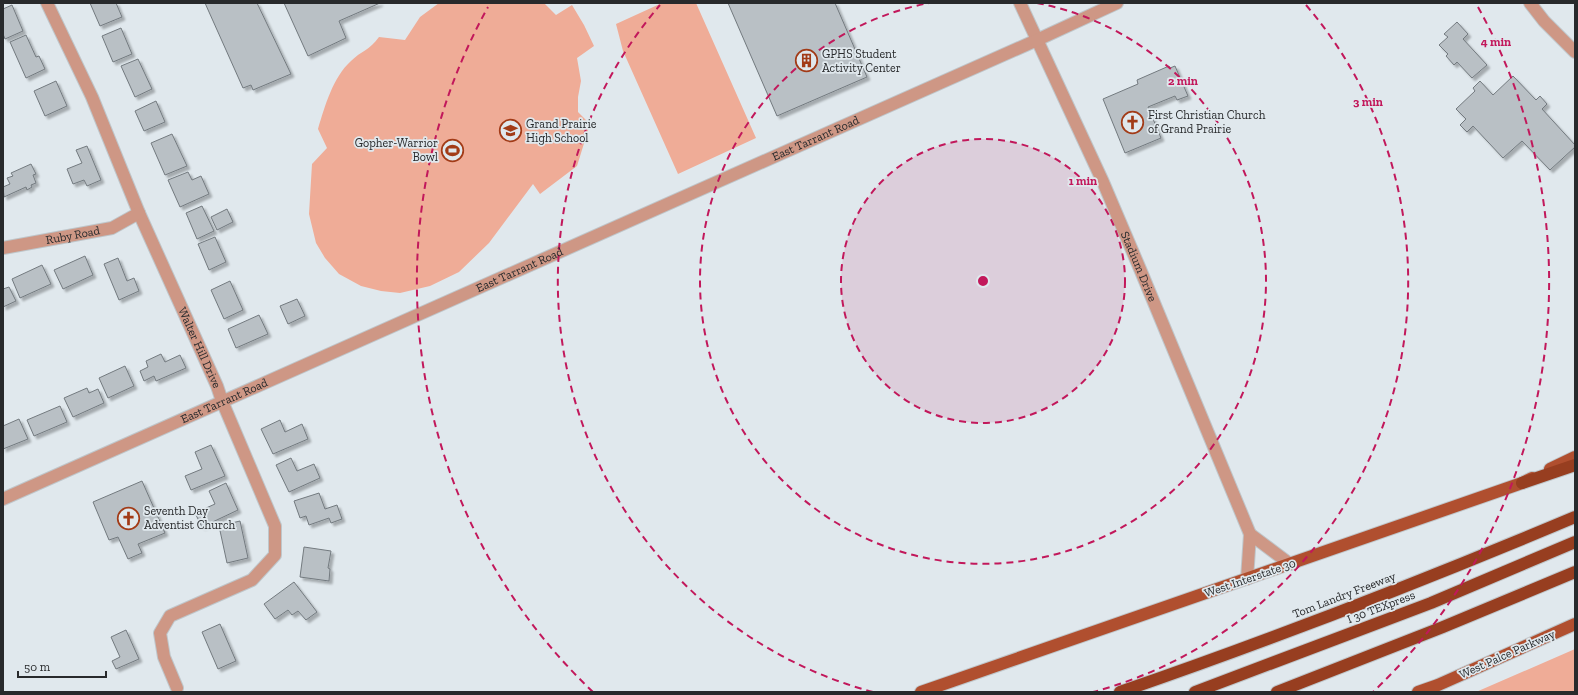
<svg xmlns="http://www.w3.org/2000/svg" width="1578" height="695" font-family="'Zilla Slab',serif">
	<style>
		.green { fill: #efac97 }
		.building { fill: #b9c0c5; stroke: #737a7f; filter: url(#shadow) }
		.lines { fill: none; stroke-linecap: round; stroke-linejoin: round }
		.minor-casing { stroke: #bfc6ca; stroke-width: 14 }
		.major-casing { stroke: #bfc6ca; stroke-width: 14 }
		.highway-casing { stroke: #bfc6ca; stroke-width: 14 }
		.minor { stroke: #ce9785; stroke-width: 12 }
		.major { stroke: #b04f2f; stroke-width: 12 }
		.highway { stroke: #973e20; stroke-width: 12 }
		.ring { fill: none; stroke: #c2185b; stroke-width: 2; stroke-dasharray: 7 5 }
		.labels { text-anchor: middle; stroke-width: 3.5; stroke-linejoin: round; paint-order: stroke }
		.poi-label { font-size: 12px; fill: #282a2c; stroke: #e0e8ed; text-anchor: start }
		.street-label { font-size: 12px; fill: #282a2c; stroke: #e0e8ed }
		.centre { fill: #c2185b; stroke: #e0e8ed; stroke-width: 2 }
		.ring-label { font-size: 12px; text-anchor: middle; font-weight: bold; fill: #c2185b; stroke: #e0e8ed; stroke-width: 3.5; stroke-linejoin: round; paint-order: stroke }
	</style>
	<defs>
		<filter id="shadow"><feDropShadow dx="3" dy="3" stdDeviation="1" flood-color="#0004"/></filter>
	</defs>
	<rect width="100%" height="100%" fill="#e0e8ed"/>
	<!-- green -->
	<path class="green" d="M439 3H544L556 15 572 5 584 25 594 46 577 58 581 81 578 97V112L590 124 577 166 540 194 533 184 489 243 459 272 430 286 400 293 381 291 361 286 339 274 325 258 316 243 309 214 312 164 327 148 318 129C325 106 333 77 351 61 361 51 370 50 379 37L405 40 420 17Z
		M662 3H696L756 138 678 174 623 51 616 24Z
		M1575 649V692H1476Z"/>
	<!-- building -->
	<path class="building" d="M90 3H116L122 17 100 26Z
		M205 3H257L291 74 253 90 251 85 243 88Z
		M284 3H380L339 21 346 38 308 56Z
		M728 3H835L867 77 777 116Z
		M12 5 23 31 5 39 3 34V9Z
		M1457 22 1468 34 1463 39 1487 65 1472 78 1457 62 1454 65 1446 56 1448 54 1439 45 1448 37 1444 34Z
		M121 28 132 54 113 62 102 36Z
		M26 35 36 57 39 56 45 69 26 78 10 42Z
		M138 59 152 89 135 97 121 66Z
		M1169 66 1170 68 1175 66 1188 96 1177 100 1175 96 1148 107 1161 138 1125 153 1103 99 1138 84 1137 80Z
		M1513 76 1536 100 1540 96 1547 104 1542 109 1575 145V147L1550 170 1522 141 1503 158 1473 126 1467 132 1460 125 1466 119 1456 109 1475 91 1473 88 1480 81 1493 95Z
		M56 81 67 106 45 116 34 91Z
		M156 101 165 122 144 131 135 111Z
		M172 134 187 166 165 175 151 143Z
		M87 146 101 180 87 186 84 180 73 184 67 169 82 163 76 150Z
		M31 164 36 174 33 175 36 183 31 185 32 187 27 190 26 187 4 197 3 187 10 184 7 178 13 176 11 173Z
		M188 172 192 180 201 176 209 194 180 207 168 180Z
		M202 206 214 231 197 239 186 213Z
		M227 209 233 222 217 230 211 217Z
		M215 237 226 262 209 270 198 244Z
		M85 256 93 275 63 289 54 270Z
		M118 258 127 281 134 278 139 291 119 300 104 264Z
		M42 265 51 284 20 298 12 279Z
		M230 281 243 310 224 319 211 290Z
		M9 287 16 301 3 307V289Z
		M297 299 305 316 288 324 280 306Z
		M259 315 268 334 236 348 228 329Z
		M161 354 165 362 180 355 186 368 156 381 154 376 144 381 140 371 148 367 146 361Z
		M125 366 134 386 108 398 99 378Z
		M87 388 89 393 98 389 104 403 73 417 64 398Z
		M60 406 67 422 34 436 27 420Z
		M19 419 28 439 3 449V426Z
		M280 420 285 432 302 424 308 439 273 454 261 429Z
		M211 445 225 476 191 490 185 476 202 469 195 452Z
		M291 458 297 471 314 464 320 478 289 492 276 465Z
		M142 481 165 533 138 544 142 553 128 559 118 537 109 540 93 502Z
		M226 483 238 510 202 527 195 513 215 504 209 491Z
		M319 493 325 509 337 505 342 519 331 523 329 518 309 525 306 516 300 518 294 501Z
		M240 521 248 558 227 563 219 526Z
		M304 547 331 551 328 568 330 569 329 581 300 577Z
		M294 582 317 612 306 620 298 611 292 615 288 610 275 619 264 604Z
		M220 624 236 661 218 669 202 632Z
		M126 630 139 659 116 669 112 661 120 657 111 637Z"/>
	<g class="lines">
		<defs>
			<g id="minor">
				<path id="s1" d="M47 3 92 97 139 213 217 386 222 401 275 526V555L252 580 170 616 160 633 164 657 177 688"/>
				<path id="s2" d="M1020 3 1103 182 1140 269 1250 534"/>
				<path d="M1530 3 1544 21 1575 52"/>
				<path id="s3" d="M3 248 112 228 139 213"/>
				<path id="s4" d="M3 499 1037 40 1117 3"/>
				<path d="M1247 579 1250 534 1290 564"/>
			</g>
			<path id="major" d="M1550 469 1575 457
				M921 692 1522 483 1532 478
				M1418 692 1438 685 1575 624"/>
			<path id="highway" d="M1522 483 1575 465
				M1120 692C1274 639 1425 580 1575 517
				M1195 692 1431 603 1575 542
				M1277 692 1443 627 1575 572"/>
		</defs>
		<!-- minor casing -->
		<use href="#minor" class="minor-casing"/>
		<!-- major casing -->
		<use href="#major" class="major-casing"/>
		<!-- highway casing -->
		<use href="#highway" class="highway-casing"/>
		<!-- minor -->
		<use href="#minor" class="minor"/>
		<!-- major -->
		<use href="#major" class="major"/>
		<!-- highway -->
		<use href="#highway" class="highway"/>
	</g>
	<!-- distance rings -->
	<circle cx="983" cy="281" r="142" fill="#c2185b" fill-opacity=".12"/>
	<g class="ring">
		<circle cx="983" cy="281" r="142"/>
		<path d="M1037 3A283 283 0 1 1 929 3"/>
		<path d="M873 692A425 425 0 0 1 660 5M1306 5A425 425 0 0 1 1093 692"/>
		<path d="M593 692A566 566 0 0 1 488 7M1478 7A566 566 0 0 1 1373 692"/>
	</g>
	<!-- icons -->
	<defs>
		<symbol id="building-ring" viewBox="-11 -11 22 22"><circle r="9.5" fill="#e0e8ed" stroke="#a23b17" stroke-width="1.5"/><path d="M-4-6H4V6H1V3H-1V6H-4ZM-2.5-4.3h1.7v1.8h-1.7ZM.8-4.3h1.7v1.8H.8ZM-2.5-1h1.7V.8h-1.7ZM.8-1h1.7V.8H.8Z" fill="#a23b17"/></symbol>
		<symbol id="church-ring" viewBox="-11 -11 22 22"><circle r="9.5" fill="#e0e8ed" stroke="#a23b17" stroke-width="1.5"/><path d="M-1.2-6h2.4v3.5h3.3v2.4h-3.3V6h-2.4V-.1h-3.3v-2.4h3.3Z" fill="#a23b17"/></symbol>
		<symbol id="school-ring" viewBox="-11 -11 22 22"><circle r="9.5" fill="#e0e8ed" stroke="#a23b17" stroke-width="1.5"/><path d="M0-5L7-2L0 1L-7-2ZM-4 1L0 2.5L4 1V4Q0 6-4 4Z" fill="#a23b17"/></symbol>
		<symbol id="stadium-ring" viewBox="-11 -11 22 22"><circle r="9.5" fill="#e0e8ed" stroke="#a23b17" stroke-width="1.5"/><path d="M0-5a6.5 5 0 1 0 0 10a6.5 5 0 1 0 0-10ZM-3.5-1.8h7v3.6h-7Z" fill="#a23b17"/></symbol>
	</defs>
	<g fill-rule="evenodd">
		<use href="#building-ring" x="794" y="48" width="25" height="25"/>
		<use href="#church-ring" x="1120" y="110" width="25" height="25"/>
		<use href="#school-ring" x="498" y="118" width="25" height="25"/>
		<use href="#stadium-ring" x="440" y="138" width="25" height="25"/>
		<use href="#church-ring" x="116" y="506" width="25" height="25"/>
	</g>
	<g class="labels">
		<!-- poi labels -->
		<g class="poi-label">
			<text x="822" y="58">GPHS Student<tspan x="822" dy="14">Activity Center</tspan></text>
			<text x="1148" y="119">First Christian Church<tspan x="1148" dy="14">of Grand Prairie</tspan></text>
			<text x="526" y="128">Grand Prairie<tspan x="526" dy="14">High School</tspan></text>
			<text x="438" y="147" text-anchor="end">Gopher-Warrior<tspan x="438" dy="14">Bowl</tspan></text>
			<text x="144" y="515">Seventh Day<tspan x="144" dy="14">Adventist Church</tspan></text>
		</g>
		<!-- street labels -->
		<g class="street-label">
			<text dy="4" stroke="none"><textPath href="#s4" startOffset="889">East Tarrant Road</textPath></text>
			<text dy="4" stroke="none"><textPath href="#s3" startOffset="71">Ruby Road</textPath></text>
			<text dy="4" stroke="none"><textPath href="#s2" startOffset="289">Stadium Drive</textPath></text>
			<text dy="4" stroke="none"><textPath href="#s4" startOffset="565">East Tarrant Road</textPath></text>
			<text dy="4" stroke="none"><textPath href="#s1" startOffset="377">Walter Hill Drive</textPath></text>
			<text dy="4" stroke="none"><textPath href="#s4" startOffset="242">East Tarrant Road</textPath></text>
			<text transform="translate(1250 578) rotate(-19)" y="4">West Interstate 30</text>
			<text transform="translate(1344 595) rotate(-21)" y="4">Tom Landry Freeway</text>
			<text transform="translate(1381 607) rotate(-21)" y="4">I 30 TEXpress</text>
			<text transform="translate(1507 654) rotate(-24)" y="4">West Palce Parkway</text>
		</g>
	</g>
	<circle cx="983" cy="281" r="6" class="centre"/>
	<g class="ring-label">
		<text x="1496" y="46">4 min</text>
		<text x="1183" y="85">2 min</text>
		<text x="1368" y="106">3 min</text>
		<text x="1083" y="185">1 min</text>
	</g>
	<!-- border -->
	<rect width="1578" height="695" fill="none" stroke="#282a2c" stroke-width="8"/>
	<!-- scale -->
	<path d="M18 671v6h88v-6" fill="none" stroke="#282a2c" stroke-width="2"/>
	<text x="24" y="671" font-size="12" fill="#282a2c" stroke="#e0e8ed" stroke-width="3" paint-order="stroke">50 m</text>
</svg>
